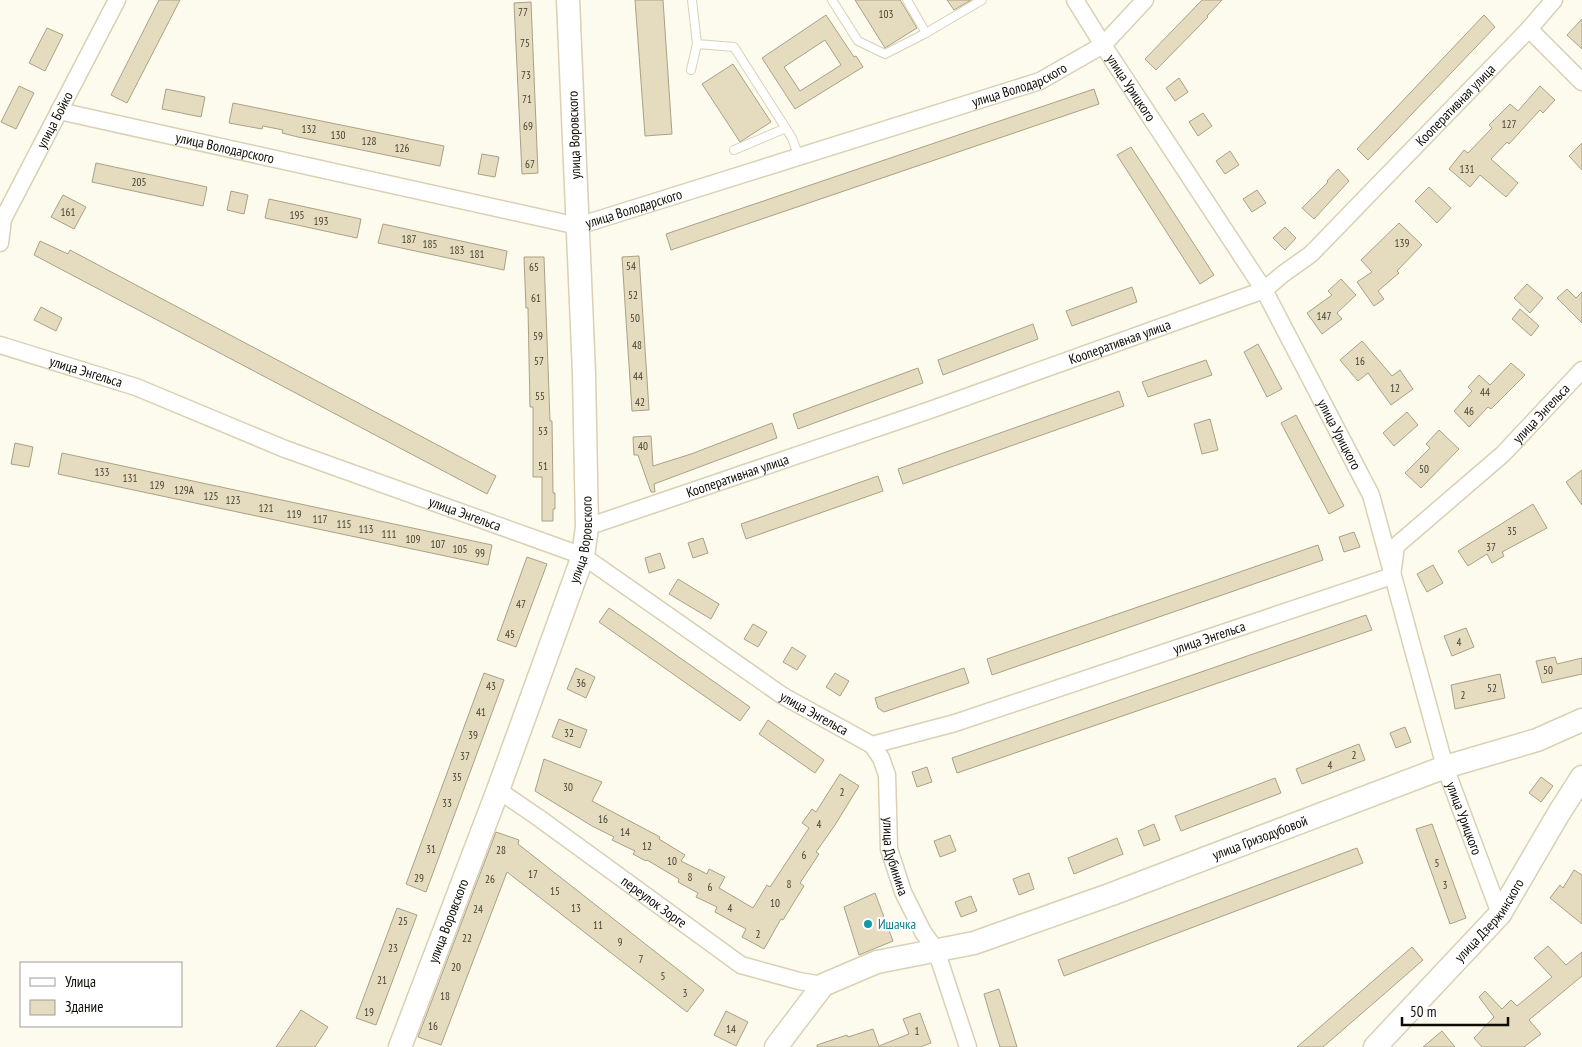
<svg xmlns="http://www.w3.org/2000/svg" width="1582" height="1047" font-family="'PT Sans Narrow',sans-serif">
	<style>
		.building { fill: #e5dbbe; stroke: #aaa185; fill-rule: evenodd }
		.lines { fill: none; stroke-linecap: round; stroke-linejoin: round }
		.lane-casing { stroke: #dad0b3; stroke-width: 10 }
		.street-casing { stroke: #dad0b3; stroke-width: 19 }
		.secondary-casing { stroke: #dad0b3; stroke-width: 25 }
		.lane { stroke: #fff; stroke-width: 8 }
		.street { stroke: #fff; stroke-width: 16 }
		.secondary { stroke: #fff; stroke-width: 22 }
		.culture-dot { fill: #0f9aa8; stroke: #fff; stroke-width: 2 }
		.labels { text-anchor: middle; stroke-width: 4.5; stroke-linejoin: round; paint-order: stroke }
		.number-label { font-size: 11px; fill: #444032 }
		.street-label { font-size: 14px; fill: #0f0c04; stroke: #fff }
		.culture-label { font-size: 14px; fill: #0d838f; stroke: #fff; text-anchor: start }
	</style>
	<rect width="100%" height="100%" fill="#fdfaee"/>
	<!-- building -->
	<path class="building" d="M159 0H180L127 103 111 95Z
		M635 0H663L672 134 645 136Z
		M855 0H900L917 28 885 48Z
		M947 0H971L954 10Z
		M1202 0H1222L1207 16 1208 17 1156 70 1145 59Z
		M531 2 538 173 522 174 514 3Z
		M826 15 854 57 856 56 863 67 795 109 762 58ZM825 40 841 65 800 91 784 67Z
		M1484 15 1495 27 1368 160 1357 149Z
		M1582 19V49L1567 35Z
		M47 28 63 35 45 71 29 63Z
		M733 64 771 122 740 142 702 84Z
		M1179 78 1188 92 1175 101 1166 88Z
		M19 86 34 93 16 129 1 122Z
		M1540 86 1555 100 1543 113 1540 110 1509 144 1507 142 1491 159 1518 183 1506 197 1480 175 1470 187 1449 169 1464 150 1468 153 1492 128 1489 125 1510 104 1518 111Z
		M166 89 205 97 201 117 162 109Z
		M1094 89 1099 104 671 250 666 234Z
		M233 103 444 146 440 166 298 137 282 133 283 130 263 126 262 129 229 123Z
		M1203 113 1212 126 1198 136 1189 122Z
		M1582 143V170L1569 156Z
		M1131 147 1214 275 1200 284 1117 155Z
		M1230 151 1239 165 1225 174 1216 161Z
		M482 154 499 157 495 177 478 174Z
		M96 163 207 187 203 206 92 182Z
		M1338 169 1349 181 1314 219 1302 208 1328 182 1327 181Z
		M1429 187 1451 208 1437 223 1415 201Z
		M1257 190 1266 203 1252 212 1243 199Z
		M231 191 248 195 244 214 227 210Z
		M63 195 86 207 74 229 51 217Z
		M269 199 361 219 357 238 265 218Z
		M1399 223 1422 245 1397 271 1399 273 1378 291 1384 299 1374 306 1357 282 1372 272 1361 260Z
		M383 224 507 251 504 270 378 243Z
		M1285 227 1296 238 1285 250 1273 238Z
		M40 241 68 254 70 250 496 476 487 494 34 255Z
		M639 256 649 410 632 411 622 257Z
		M524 257H544L550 421H552L553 493H555V509H553V521H542V477H533V407H530L528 308H526Z
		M1341 279 1356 295 1337 313 1342 319 1322 334 1307 313 1332 295 1328 291Z
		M1527 284 1543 298 1530 313 1514 298Z
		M1132 287 1137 302 1072 326 1066 311Z
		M1567 289 1576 298 1582 292V323L1557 298Z
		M41 307 62 318 56 331 34 320Z
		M1520 309 1539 326 1531 336 1512 319Z
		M1033 324 1038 339 943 375 938 360Z
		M1362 341 1392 376 1400 370 1413 389 1391 405 1368 373 1358 381 1340 360Z
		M1258 344 1282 389 1267 397 1244 352Z
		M1206 360 1212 375 1148 397 1142 382Z
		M1511 363 1525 375 1491 409 1488 407 1469 427 1454 411 1472 391 1468 387 1479 375 1490 385Z
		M918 368 923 383 798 429 793 414Z
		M1119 391 1124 406 903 484 898 469Z
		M1407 412 1418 425 1394 446 1383 433Z
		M1296 415 1344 506 1329 514 1281 423Z
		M1210 419 1218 450 1202 454 1194 424Z
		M772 423 777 438 654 484 655 492H651L638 455H634L633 437 651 436 653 466 691 454Z
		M1439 430 1459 449 1421 488 1405 473 1430 448 1426 444Z
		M15 443 33 447 29 467 11 464Z
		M62 453 492 545 488 565 58 474Z
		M1582 470V505L1566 482Z
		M878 476 883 491 746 539 741 524Z
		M1533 504 1547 528 1502 552 1504 556 1492 563 1487 554 1468 566 1458 551Z
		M1354 532 1360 547 1344 552 1339 537Z
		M703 538 708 553 693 558 688 543Z
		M1318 545 1323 560 992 675 987 659Z
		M660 553 665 568 649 573 645 558Z
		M527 557 547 564 516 647 497 640Z
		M1433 565 1443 583 1427 592 1417 574Z
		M678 579 719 604 711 619 669 594Z
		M609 608 750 707 740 721 599 622Z
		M1366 615 1372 630 957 773 952 758Z
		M753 624 767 632 758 647 744 639Z
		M1466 628 1474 647 1452 656 1444 636Z
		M792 647 806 656 797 670 783 662Z
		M1555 657 1557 664 1582 658V674L1542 683 1536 661Z
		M576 668 595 677 586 698 567 689Z
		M964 668 969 683 884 712 878 708 875 698Z
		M484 673 504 680 426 892 406 884Z
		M835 673 849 681 840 696 826 687Z
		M1500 674 1505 698 1455 709 1451 685Z
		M559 719 587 730 580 748 552 737Z
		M768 720 824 760 815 773 759 734Z
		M1405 727 1411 742 1396 748 1390 733Z
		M1359 744 1365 760 1302 784 1296 769Z
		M544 759 602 782 592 801 660 837 659 839 685 855 681 861 707 874 709 869 725 877 719 888 753 908 767 885 770 887 809 828 802 823 812 809 816 812 840 774 859 786 835 825 816 852 819 854 800 883 804 886 783 920 781 919 764 949 742 937 746 929 715 912 717 907 696 897 698 893 678 882 679 879 647 860 646 861 633 854 635 851 612 840 614 837 592 826 535 791Z
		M927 767 932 782 917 787 912 772Z
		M1541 777 1553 786 1541 802 1529 793Z
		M1275 778 1281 793 1181 831 1175 816Z
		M1154 824 1160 840 1144 846 1138 831Z
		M1432 824 1466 918 1450 924 1416 829Z
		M496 832 519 840 518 844 704 990 687 1012 507 872 441 1045 418 1037Z
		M950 835 956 851 940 857 934 841Z
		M1117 838 1123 854 1074 874 1068 858Z
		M1357 848 1363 863 1064 976 1058 960Z
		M1574 870 1582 875V924L1550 898 1560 885 1563 888Z
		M1029 873 1034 889 1019 895 1013 879Z
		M875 893 893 941 859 955 844 907Z
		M971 896 977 911 961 917 955 902Z
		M397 908 417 915 376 1025 356 1018Z
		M1548 946 1566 965 1582 952V976L1529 1020 1541 1034 1524 1047H1482L1474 1038 1494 1017 1479 997 1485 991 1502 1009 1511 1000 1517 1006 1552 977 1534 958Z
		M1412 947 1423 960 1383 995 1323 1047H1297Z
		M999 989 1004 1005 1017 1047H1000L993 1025 984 994Z
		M301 1010 328 1027 315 1047H276Z
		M726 1011 748 1022 736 1046 714 1035Z
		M920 1013 931 1043 920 1047H817V1045L847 1035 848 1037 873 1029 879 1046 909 1034 903 1019Z
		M1442 1031 1455 1047H1423Z"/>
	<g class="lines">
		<defs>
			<path id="lane" d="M692 0 697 44 734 47 792 138 799 157
				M832 0 858 41 885 54 926 33 982 0
				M907 0 926 33
				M691 70 697 44
				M734 150 786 128"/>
			<g id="street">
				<path id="s1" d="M1075 0 1103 45 1264 290 1371 495 1445 767 1500 914"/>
				<path d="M1529 29 1582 82"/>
				<path id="s2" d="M59 111 578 226 1040 81 1103 45 1145 0"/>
				<path id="s3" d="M0 243 3 219 117 0"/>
				<path id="s4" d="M0 345 136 387 285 449 583 556 783 696 872 745 955 723 1392 576 1396 546 1503 454 1582 370"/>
				<path id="s5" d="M587 527 930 410 1264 290 1283 274 1311 254 1529 29 1554 0"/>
				<path id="s6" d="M872 745 881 758 887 775 889 849 903 892 923 932 936 950 968 1047"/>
				<path id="s7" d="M498 790 539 818 741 965 799 981 823 985"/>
			</g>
			<g id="secondary">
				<path id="s8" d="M400 1047 498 790 583 556 587 527 584 373 568 0"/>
				<path id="s9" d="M776 1047 823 985 877 962 974 943 1112 894 1445 767 1537 740 1582 720"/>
				<path id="s10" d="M1375 1047 1500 914 1559 813 1582 777"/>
			</g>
		</defs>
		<!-- lane casing -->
		<use href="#lane" class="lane-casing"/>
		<!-- street casing -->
		<use href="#street" class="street-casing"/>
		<!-- secondary casing -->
		<use href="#secondary" class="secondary-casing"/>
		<!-- lane -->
		<use href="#lane" class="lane"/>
		<!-- street -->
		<use href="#street" class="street"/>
		<!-- secondary -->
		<use href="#secondary" class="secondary"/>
	</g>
	<!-- markers -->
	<circle class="culture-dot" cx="868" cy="924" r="5"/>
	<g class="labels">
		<!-- number labels -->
		<g class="number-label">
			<text x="523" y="16">77</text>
			<text x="886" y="18">103</text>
			<text x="525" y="47">75</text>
			<text x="526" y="79">73</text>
			<text x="527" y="103">71</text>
			<text x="1509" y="128">127</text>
			<text x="528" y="130">69</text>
			<text x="309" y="133">132</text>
			<text x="338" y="139">130</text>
			<text x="369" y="145">128</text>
			<text x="402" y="152">126</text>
			<text x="530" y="168">67</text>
			<text x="1467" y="173">131</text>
			<text x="139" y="186">205</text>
			<text x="68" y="216">161</text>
			<text x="297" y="219">195</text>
			<text x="321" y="225">193</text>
			<text x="409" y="243">187</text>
			<text x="1402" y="247">139</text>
			<text x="430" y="248">185</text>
			<text x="457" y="254">183</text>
			<text x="477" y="258">181</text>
			<text x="631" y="270">54</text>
			<text x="534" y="271">65</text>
			<text x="633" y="299">52</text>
			<text x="536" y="302">61</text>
			<text x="1324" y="320">147</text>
			<text x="635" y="322">50</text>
			<text x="538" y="340">59</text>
			<text x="637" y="349">48</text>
			<text x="539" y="365">57</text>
			<text x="1360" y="365">16</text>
			<text x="638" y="380">44</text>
			<text x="1395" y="392">12</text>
			<text x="1485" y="396">44</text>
			<text x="540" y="400">55</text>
			<text x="640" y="406">42</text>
			<text x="1469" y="415">46</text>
			<text x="543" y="435">53</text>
			<text x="643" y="450">40</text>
			<text x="543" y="470">51</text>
			<text x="1424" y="473">50</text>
			<text x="102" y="476">133</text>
			<text x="130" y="482">131</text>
			<text x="157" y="489">129</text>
			<text x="184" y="494">129A</text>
			<text x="211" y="500">125</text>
			<text x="233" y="504">123</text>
			<text x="266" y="512">121</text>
			<text x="294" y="518">119</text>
			<text x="320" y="523">117</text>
			<text x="344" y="528">115</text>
			<text x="366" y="533">113</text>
			<text x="1512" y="535">35</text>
			<text x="389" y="538">111</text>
			<text x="413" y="543">109</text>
			<text x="438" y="548">107</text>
			<text x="1491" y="551">37</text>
			<text x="460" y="553">105</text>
			<text x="480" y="557">99</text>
			<text x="521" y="608">47</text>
			<text x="510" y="638">45</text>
			<text x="1459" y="646">4</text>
			<text x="1548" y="674">50</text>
			<text x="581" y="687">36</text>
			<text x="491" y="690">43</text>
			<text x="1492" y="692">52</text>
			<text x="1463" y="699">2</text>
			<text x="481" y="716">41</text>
			<text x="569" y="737">32</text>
			<text x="473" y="739">39</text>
			<text x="1354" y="759">2</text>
			<text x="465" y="760">37</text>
			<text x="1330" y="769">4</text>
			<text x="457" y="781">35</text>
			<text x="568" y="791">30</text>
			<text x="842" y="796">2</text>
			<text x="447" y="807">33</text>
			<text x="603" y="823">16</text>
			<text x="819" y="828">4</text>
			<text x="625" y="836">14</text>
			<text x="647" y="850">12</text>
			<text x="431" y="853">31</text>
			<text x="501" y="854">28</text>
			<text x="804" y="859">6</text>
			<text x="672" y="865">10</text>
			<text x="1437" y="867">5</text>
			<text x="533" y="878">17</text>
			<text x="690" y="881">8</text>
			<text x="419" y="882">29</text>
			<text x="490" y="883">26</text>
			<text x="789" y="888">8</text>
			<text x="1445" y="889">3</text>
			<text x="710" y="891">6</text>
			<text x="555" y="895">15</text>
			<text x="775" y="907">10</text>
			<text x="576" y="912">13</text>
			<text x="730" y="912">4</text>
			<text x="478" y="913">24</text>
			<text x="403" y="925">25</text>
			<text x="598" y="929">11</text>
			<text x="758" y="938">2</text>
			<text x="467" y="942">22</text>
			<text x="620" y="946">9</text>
			<text x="393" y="952">23</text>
			<text x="641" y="963">7</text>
			<text x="456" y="971">20</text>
			<text x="663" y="980">5</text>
			<text x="382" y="984">21</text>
			<text x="685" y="997">3</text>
			<text x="445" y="1000">18</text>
			<text x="369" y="1016">19</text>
			<text x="433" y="1030">16</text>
			<text x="731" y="1033">14</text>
			<text x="917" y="1035">1</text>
		</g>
		<!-- street labels -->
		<g class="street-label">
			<text dy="5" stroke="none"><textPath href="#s2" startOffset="995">улица Володарского</textPath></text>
			<text dy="5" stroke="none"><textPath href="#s1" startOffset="104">улица Урицкого</textPath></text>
			<text dy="5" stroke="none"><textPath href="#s5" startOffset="984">Кооперативная улица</textPath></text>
			<text dy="5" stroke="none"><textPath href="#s3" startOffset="136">улица Бойко</textPath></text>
			<text transform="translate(574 135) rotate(-92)" y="5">улица Воровского</text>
			<text dy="5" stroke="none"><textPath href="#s2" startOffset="170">улица Володарского</textPath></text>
			<text dy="5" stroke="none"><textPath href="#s2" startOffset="590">улица Володарского</textPath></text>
			<text dy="5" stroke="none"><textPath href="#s5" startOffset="564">Кооперативная улица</textPath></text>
			<text dy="5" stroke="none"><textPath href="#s4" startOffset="90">улица Энгельса</textPath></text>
			<text dy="5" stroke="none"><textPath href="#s4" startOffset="1740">улица Энгельса</textPath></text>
			<text dy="5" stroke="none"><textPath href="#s1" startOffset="509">улица Урицкого</textPath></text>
			<text dy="5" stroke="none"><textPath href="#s5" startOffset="159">Кооперативная улица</textPath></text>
			<text dy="5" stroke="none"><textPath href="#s4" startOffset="495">улица Энгельса</textPath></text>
			<text dy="5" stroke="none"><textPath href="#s8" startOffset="540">улица Воровского</textPath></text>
			<text dy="5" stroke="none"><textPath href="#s4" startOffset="1320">улица Энгельса</textPath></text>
			<text dy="5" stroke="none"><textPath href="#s4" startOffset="900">улица Энгельса</textPath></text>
			<text dy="5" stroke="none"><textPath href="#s1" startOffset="914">улица Урицкого</textPath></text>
			<text dy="5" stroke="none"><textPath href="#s9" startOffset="540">улица Гризодубовой</textPath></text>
			<text dy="5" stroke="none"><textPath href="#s6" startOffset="116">улица Дубинина</textPath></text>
			<text dy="5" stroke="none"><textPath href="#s7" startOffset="192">переулок Зорге</textPath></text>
			<text dy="5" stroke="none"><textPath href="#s10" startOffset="171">улица Дзержинского</textPath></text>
			<text dy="5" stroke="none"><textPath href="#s8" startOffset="135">улица Воровского</textPath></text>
		</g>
		<!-- culture labels -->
		<g class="culture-label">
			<text x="878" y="929">Ишачка</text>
		</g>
	</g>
	<!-- legend -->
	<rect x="20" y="962" width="162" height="65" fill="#ffffff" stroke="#9f9e9b"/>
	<rect x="30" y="978" width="25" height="8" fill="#ffffff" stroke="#9f9e9b"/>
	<text x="65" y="987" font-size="15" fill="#0f0c04">Улица</text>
	<rect x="30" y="1000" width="25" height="15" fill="#e5dbbe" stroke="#9f9e9b"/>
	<text x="65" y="1012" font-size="15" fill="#0f0c04">Здание</text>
	<!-- scale -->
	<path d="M1402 1017v8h106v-8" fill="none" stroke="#0f0c04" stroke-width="2.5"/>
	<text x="1410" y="1017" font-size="15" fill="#0f0c04" stroke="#ffffff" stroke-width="4" paint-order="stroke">50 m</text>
</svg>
